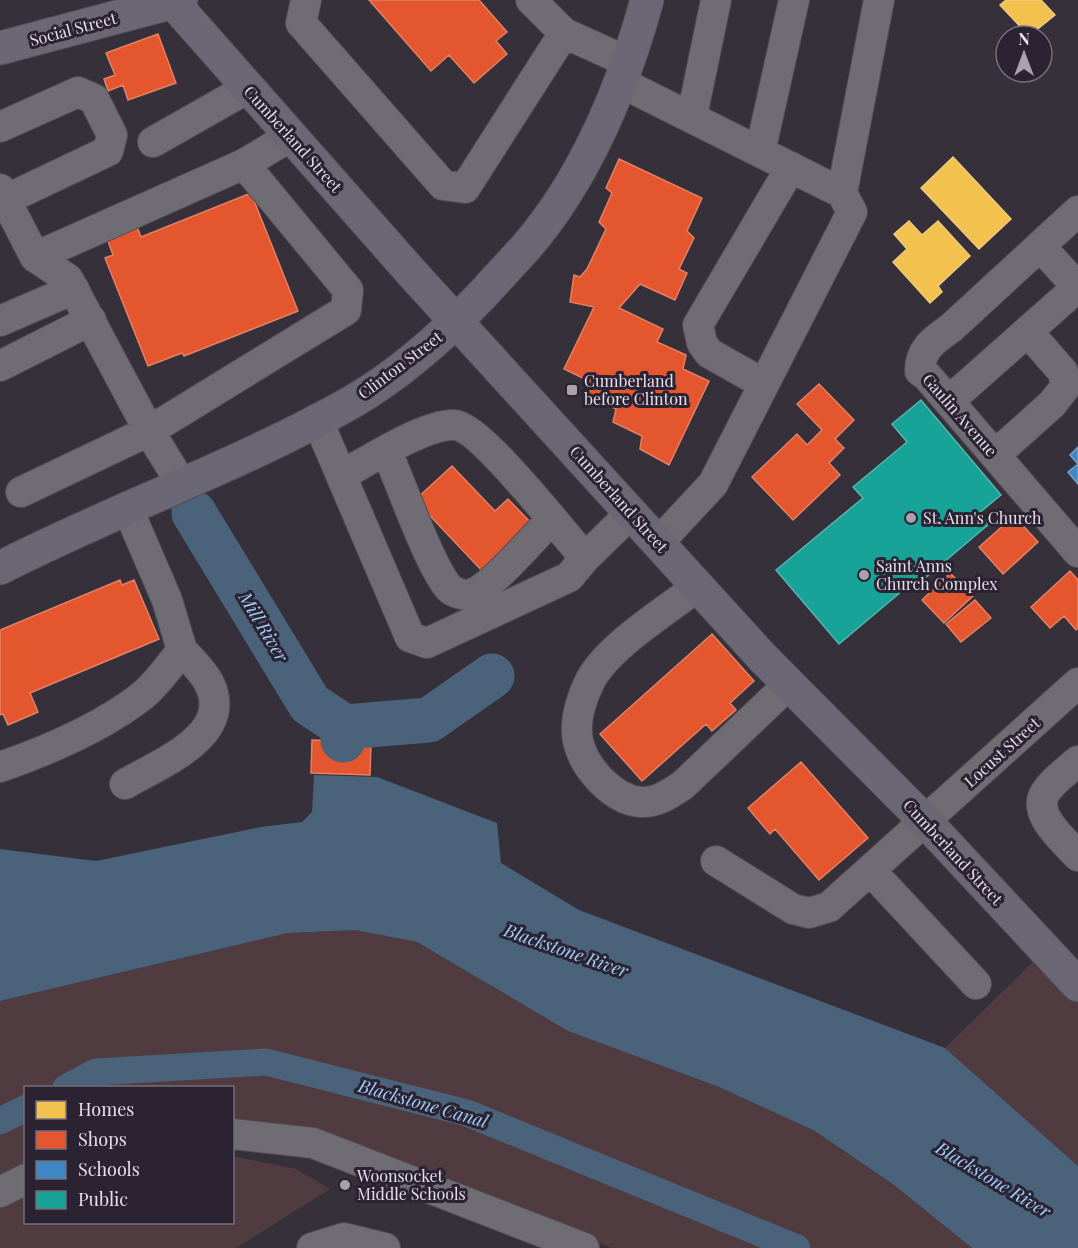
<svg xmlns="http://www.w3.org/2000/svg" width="1078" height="1248" font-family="'Playfair Display',serif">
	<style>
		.green { fill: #503c40 }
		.water { fill: #4a627a }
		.homes { fill: #f2c14e; stroke: #eeca7d; stroke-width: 1.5 }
		.shops { fill: #e4572e; stroke: #e48066; stroke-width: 1.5 }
		.schools { fill: #3f88c5; stroke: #70a2d0; stroke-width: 1.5 }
		.public { fill: #17a398; stroke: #54b5b1; stroke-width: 1.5 }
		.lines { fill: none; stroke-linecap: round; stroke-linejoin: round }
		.canal { stroke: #4a627a; stroke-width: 27 }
		.river { stroke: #4a627a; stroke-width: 45 }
		.minor-casing { stroke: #514d55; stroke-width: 32 }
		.major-casing { stroke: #514d55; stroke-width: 35 }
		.minor { stroke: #6f6c73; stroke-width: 30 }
		.major { stroke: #6b6775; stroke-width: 33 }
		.poi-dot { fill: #a7a2ac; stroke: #2b2332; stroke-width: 2 }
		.labels { text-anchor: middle; stroke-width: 6; stroke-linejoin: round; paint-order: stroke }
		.street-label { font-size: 16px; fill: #e4dfea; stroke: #2b2332 }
		.poi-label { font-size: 16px; fill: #e4dfea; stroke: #2b2332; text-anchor: start }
		.water-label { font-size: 18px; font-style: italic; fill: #9fd0fc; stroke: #2b2332 }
	</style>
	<rect width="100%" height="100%" fill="#35303a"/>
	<!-- green -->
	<path class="green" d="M355 930 417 942 568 1031 719 1087 815 1131 894 1185 972 1248H612L365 1148 233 1126 232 1088H26V1222H232L233 1157H237L296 1169 330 1189 236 1248H0V1001L288 933Z
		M1042 953 1078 992V1166L945 1048Z"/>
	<!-- water -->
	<path class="water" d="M314 775 377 777 497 823 501 863 579 910 945 1048 1078 1166V1248H972L894 1185 815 1131 719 1087 568 1031 417 942 355 930 288 933 0 1001V849L96 861 261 827 302 822 312 812Z"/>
	<!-- homes -->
	<path class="homes" d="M1006 0H1041L1055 15 1029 36 1000 5Z
		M953 157 1011 219 979 249 921 188Z
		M909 221 922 235 938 221 970 256 938 286 942 292 930 303 893 262 907 249 894 234Z"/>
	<!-- shops -->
	<path class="shops" d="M369 0H479L507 32 496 41 507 54 474 83 449 55 431 71Z
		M158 34 176 83 128 100 123 85 108 91 104 79 115 75 106 53Z
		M619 159 702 198 687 231 694 238 679 269 687 273 675 300 640 284 619 308 663 329 657 342 686 355 683 369 709 381 669 465 640 449 642 436 613 422 616 409 589 396 591 382 564 369 594 307 570 302 574 275 580 277 587 269 606 229 599 222 612 193 606 188Z
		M251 193 298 311 184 356 182 353 148 366 105 258 113 255 104 230 134 219 141 237Z
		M819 384 854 420 835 439 844 448 829 463 840 475 793 520 752 477 797 434 807 445 822 430 797 404Z
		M452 466 495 511 508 499 535 527 485 574 415 500Z
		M1014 516 1038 542 1003 574 979 547Z
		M1070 571 1078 580V628L1076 630 1064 616 1050 628 1031 607Z
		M950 573 973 596 944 623 922 600Z
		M120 580 122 585 134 580 159 639 30 693 38 712 8 725 3 714 0 715V630Z
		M975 600 991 618 961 642 946 624Z
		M712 634 754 681 730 703 736 710 712 731 706 724 642 781 600 734Z
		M312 740 371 742 370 775 311 773Z
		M801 762 868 838 819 880 775 829 770 834 748 808Z"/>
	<!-- schools -->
	<path class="schools" d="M1078 447V484L1068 472 1078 464 1070 455Z"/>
	<!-- public -->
	<path class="public" d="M921 400 1001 495 979 513 989 524 924 579 921 575 839 644 776 570 863 498 853 487 907 442 892 424Z"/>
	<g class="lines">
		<!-- canal -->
		<path class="canal" d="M66 1088 96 1072 266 1062 467 1113 797 1248
			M0 1121 26 1108"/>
		<!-- river -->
		<path class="river" d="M194 513 310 704 345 727
			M343 740 345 727 429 720 492 676"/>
		<defs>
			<path id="minor" d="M306 0 301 23 443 185 465 188 564 33
				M531 0 564 33 628 62
				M620 82 842 193 852 212 713 484 658 543
				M692 116 716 0
				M0 127 78 92 94 99 112 135 108 151 5 200
				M153 142 248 88
				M760 152 794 0
				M0 189 35 257 68 279 149 431 181 483
				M842 193 879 0
				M1078 211 951 328C934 340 920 349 920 371L927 376 1078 552
				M35 257 244 164 291 136
				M0 321 74 289
				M0 366 91 320
				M764 384 709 353 702 343 698 325 791 167
				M949 401 1072 292 1070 279 1040 246
				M317 419 410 637 427 643 569 577 585 558 631 513
				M387 452C400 481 431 570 450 589 455 593 465 596 471 594 490 589 535 536 551 520
				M995 455 1052 404 1066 386 1063 372 1028 332
				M342 475C368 461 427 423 454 425 480 426 564 534 585 558
				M21 492 149 431 346 310 348 290 244 164
				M698 586C666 611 610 645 591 679 582 697 574 721 578 741 584 768 613 800 641 802 657 803 671 793 683 785L789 684
				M1078 761C1068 770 1055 779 1047 790 1029 813 1064 840 1078 856
				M0 767C49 750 101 728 142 696 157 684 170 665 182 650L167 600 127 507
				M125 784C161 763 235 735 209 683 203 671 191 660 182 650
				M716 861 793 909 809 913 829 907 1078 683
				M870 870 976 984
				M232 1134 313 1143 584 1248
				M0 1192 26 1179
				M312 1248 344 1238 385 1248"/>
			<path id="major" d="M171 0 411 272 763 658 925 821 1078 985
				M0 48 181 0
				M0 568C115 509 239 466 352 402 402 373 445 334 484 293 498 277 513 262 527 246 586 177 623 87 647 0"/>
		</defs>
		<!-- minor casing -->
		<use href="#minor" class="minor-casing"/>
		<!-- major casing -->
		<use href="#major" class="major-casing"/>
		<!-- minor -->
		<use href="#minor" class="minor"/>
		<!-- major -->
		<use href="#major" class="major"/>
	</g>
	<!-- markers -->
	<g class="poi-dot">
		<rect x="566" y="384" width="12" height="12" rx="3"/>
		<circle cx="911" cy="518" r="6"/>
		<circle cx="864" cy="575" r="6"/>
		<circle cx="345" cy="1185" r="6"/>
	</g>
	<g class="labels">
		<!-- street labels -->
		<g class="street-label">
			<text transform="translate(73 29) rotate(-15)" y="6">Social Street</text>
			<text transform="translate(293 139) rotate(48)" y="6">Cumberland Street</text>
			<text transform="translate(400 365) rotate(-37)" y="6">Clinton Street</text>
			<text transform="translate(960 415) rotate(49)" y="6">Gaulin Avenue</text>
			<text transform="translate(619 499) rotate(48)" y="6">Cumberland Street</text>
			<text transform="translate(1002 752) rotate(-42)" y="6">Locust Street</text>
			<text transform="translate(953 852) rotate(47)" y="6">Cumberland Street</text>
		</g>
		<!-- poi labels -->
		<g class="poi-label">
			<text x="584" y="387">Cumberland<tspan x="584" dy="18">before Clinton</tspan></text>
			<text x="923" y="524">St. Ann's Church</text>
			<text x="876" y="572">Saint Anns<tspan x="876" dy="18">Church Complex</tspan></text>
			<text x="357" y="1182">Woonsocket<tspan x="357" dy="18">Middle Schools</tspan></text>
		</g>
		<!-- water labels -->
		<g class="water-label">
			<text transform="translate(263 627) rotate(59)" y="6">Mill River</text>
			<text transform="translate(566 951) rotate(19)" y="6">Blackstone River</text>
			<text transform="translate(423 1104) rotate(16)" y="6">Blackstone Canal</text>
			<text transform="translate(993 1180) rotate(31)" y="6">Blackstone River</text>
		</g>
	</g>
	<!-- legend -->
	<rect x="24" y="1086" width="210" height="138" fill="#2b2332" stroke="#756e7c" stroke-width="1.5"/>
	<rect x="36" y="1101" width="30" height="18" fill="#f2c14e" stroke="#756e7c" stroke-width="1.5"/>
	<text x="78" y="1116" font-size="18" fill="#e4dfea">Homes</text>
	<rect x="36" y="1131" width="30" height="18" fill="#e4572e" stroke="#756e7c" stroke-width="1.5"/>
	<text x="78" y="1146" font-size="18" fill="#e4dfea">Shops</text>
	<rect x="36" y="1161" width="30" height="18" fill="#3f88c5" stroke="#756e7c" stroke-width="1.5"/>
	<text x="78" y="1176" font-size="18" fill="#e4dfea">Schools</text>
	<rect x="36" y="1191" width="30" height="18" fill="#17a398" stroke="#756e7c" stroke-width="1.5"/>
	<text x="78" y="1206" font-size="18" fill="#e4dfea">Public</text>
	<!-- north arrow -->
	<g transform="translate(1024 54)"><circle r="28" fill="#2b2332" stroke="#756e7c" stroke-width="1.5"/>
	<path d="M0-4.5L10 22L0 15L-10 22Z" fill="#a7a2ac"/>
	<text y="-9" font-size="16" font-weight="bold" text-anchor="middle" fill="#e4dfea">N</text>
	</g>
</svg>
